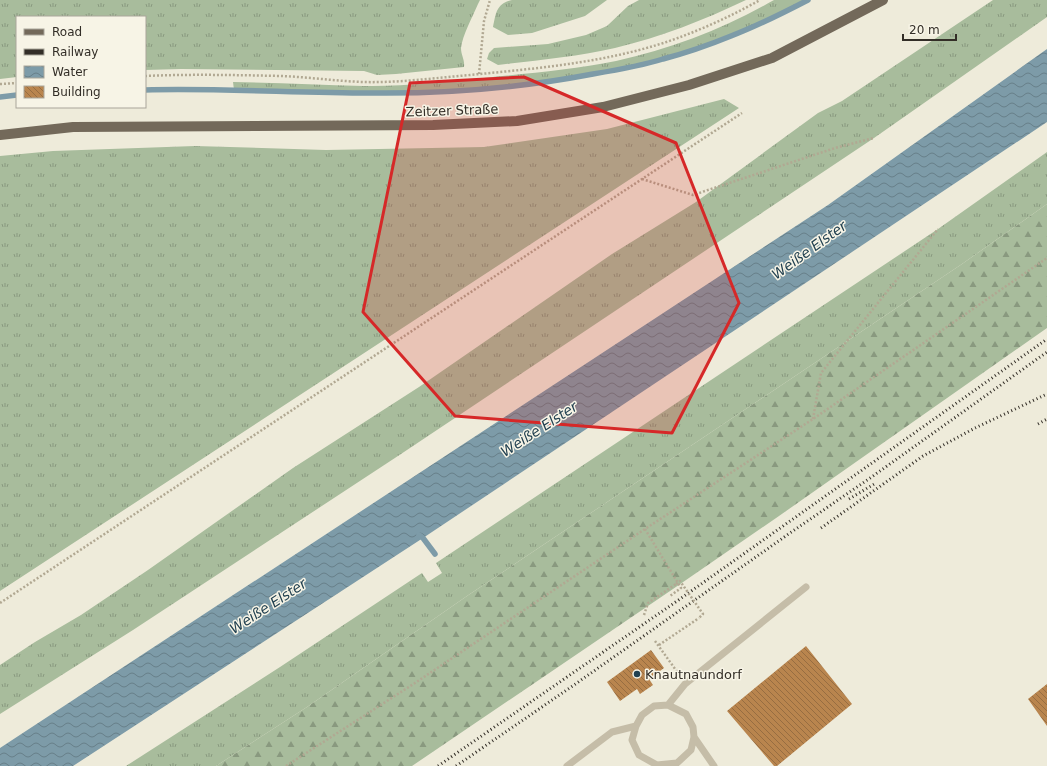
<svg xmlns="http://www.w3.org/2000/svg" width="1047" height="766" font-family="'DejaVu Sans',sans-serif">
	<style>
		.grass { fill: url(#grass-tufts) }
		.forest { fill: url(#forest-firs) }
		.water { fill: url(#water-waves) }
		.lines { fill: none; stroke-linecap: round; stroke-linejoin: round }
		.stream { stroke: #7d9ba8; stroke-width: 5.5 }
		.building { fill: url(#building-back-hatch) }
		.path { stroke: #b1a892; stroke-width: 2.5; stroke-dasharray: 2 2; stroke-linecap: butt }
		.service { stroke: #c5bda8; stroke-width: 7 }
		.primary { stroke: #73695a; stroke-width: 10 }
		.rail { stroke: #332e27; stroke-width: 3; stroke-dasharray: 1 3; stroke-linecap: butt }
		.path-bridge { stroke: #b1a892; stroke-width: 2.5; stroke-dasharray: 2 2; stroke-linecap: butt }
		.marked { fill: #d62828; fill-opacity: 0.2; stroke: #d62828; stroke-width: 3; stroke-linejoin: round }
		.poi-dot { fill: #214050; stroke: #f7f4e6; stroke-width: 1.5 }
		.labels { text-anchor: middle; stroke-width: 3; stroke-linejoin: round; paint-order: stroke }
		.street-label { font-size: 13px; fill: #332e27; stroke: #f7f4e6 }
		.poi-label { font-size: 13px; fill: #332e27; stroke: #f7f4e6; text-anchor: start }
		.water-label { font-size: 14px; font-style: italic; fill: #214050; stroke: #f7f4e6 }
	</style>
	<defs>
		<pattern id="grass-tufts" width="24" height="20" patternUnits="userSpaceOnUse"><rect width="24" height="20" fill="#a8bc9c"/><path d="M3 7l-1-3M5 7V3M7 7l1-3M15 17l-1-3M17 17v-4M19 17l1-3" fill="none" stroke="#89997f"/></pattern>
		<pattern id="forest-firs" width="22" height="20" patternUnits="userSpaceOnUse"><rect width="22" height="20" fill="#a8bc9c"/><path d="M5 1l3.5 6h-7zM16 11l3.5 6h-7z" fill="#89997f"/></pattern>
		<pattern id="water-waves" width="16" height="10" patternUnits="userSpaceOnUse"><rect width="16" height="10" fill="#7d9ba8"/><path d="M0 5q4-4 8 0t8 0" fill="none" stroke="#677f89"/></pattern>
		<pattern id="building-back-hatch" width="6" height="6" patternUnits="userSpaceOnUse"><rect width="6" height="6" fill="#b9854e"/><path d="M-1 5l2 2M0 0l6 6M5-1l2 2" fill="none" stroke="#976d41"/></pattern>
	</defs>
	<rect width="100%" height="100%" fill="#eeebda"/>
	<!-- grass -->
	<path class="grass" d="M0 0H480L478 4C473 16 462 36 461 48 461 55 465 60 464 67L396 74 377 75 364 71 181 69 145 70V17H17V77L0 79Z
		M512 0H607L585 16 532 33 508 35 493 27C496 13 496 4 512 0Z
		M639 0H746C704 20 661 37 615 48 577 57 537 60 498 65L487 59 489 53 494 48 548 44 586 35 607 26 628 6Z
		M774 0H808C783 12 758 26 732 36 709 45 686 53 663 59 641 66 618 70 595 74 521 87 445 94 370 93 325 93 280 91 234 90L233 82C276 83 320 85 363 86 404 87 444 81 484 78 528 73 573 70 616 61 672 49 725 28 774 0Z
		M993 0H1047V17L874 138 401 454 133 630 0 714V665L35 642 81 615 148 570 293 468 419 387 612 254 696 202 818 113 842 101Z
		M724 99 739 108 0 591V156L53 151 195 146 326 150 484 147 607 129Z
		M1047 152V204L962 264 467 596 307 707 216 766H126L280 667 422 573 428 582 442 573 436 563 938 229Z"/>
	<!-- forest -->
	<path class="forest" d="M1047 204V328L779 516 673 589 412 766H216L307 707 467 596 962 264Z"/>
	<!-- water -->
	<path class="water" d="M1047 49V122L423 538 73 766H0V748L828 205Z"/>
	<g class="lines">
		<!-- stream -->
		<path class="stream" d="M145 90C220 88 295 93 370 93 444 94 520 88 593 74 617 70 641 66 663 59 686 53 709 45 731 36 757 26 783 13 808 0
			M0 97 17 95
			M419 535 423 538 435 554"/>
	</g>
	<!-- building -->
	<path class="building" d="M806 646 852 704 777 766H774L727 711Z
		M651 650 664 668 649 679 653 685 640 694 637 689 620 701 607 682Z
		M1047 684V726L1028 699Z"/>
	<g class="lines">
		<!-- path -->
		<path class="path" d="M479 74 484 21 490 0
			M145 76C190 74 235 75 281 76 308 77 335 81 363 82 398 83 434 78 470 75 530 69 591 64 650 47 686 37 728 18 760 0
			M0 84 17 83
			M642 179 693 195 835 148 874 138
			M813 419 821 373 938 229
			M645 529 681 588 670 596
			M0 603 742 113
			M644 615 648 603 676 584
			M655 641 678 673
			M659 645 699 618
			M286 766 415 683 645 529 813 419 1047 258"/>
		<!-- service -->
		<path class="service" d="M668 705 686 714 693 727 694 737 691 750 677 763 657 765 639 755 632 740 636 726 642 715 654 706Z
			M668 705 685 684 806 587
			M694 737 714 766
			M567 766 612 732 636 726"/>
		<!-- primary -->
		<path class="primary" d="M0 135 73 127 433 125 517 121 603 107 689 85 772 58 883 0"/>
		<!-- rail -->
		<path class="rail" d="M1038 424 1047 419
			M849 499 876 483
			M821 528 923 456 975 428 1047 394
			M438 766 680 599 1047 339
			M456 766 574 685 790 533 873 476 1047 352"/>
		<!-- path-bridge -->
		<path class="path-bridge" d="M676 584 680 581 703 614 699 618"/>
	</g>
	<!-- marked area -->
	<path class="marked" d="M524 77 676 143 739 303 672 433 455 416 363 312 410 83Z"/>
	<!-- markers -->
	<circle class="poi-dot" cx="637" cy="674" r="4"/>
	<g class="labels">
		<!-- street labels -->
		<g class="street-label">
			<text transform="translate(452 110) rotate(-2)" y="5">Zeitzer Straße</text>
		</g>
		<!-- poi labels -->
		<g class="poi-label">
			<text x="645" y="679">Knautnaundorf</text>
		</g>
		<!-- water labels -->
		<g class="water-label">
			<text transform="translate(809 250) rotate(-36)" y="5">Weiße Elster</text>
			<text transform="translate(539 429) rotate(-33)" y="5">Weiße Elster</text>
			<text transform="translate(268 606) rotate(-33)" y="5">Weiße Elster</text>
		</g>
	</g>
	<!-- legend -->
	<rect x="16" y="16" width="130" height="92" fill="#f7f4e6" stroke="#a9a59a"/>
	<rect x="24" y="29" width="20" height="6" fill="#73695a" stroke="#a9a59a"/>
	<text x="52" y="36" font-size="12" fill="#332e27">Road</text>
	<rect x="24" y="49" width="20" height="6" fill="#332e27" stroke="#a9a59a"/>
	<text x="52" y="56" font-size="12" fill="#332e27">Railway</text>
	<rect x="24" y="66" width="20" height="12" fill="url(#water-waves)" stroke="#a9a59a"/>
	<text x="52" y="76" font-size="12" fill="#332e27">Water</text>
	<rect x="24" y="86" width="20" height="12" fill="url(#building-back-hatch)" stroke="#a9a59a"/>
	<text x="52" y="96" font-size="12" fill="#332e27">Building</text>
	<!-- scale -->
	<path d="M903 34v6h53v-6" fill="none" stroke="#332e27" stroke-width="2"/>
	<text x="909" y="34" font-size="12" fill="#332e27" stroke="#f7f4e6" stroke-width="3" paint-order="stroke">20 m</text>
</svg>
